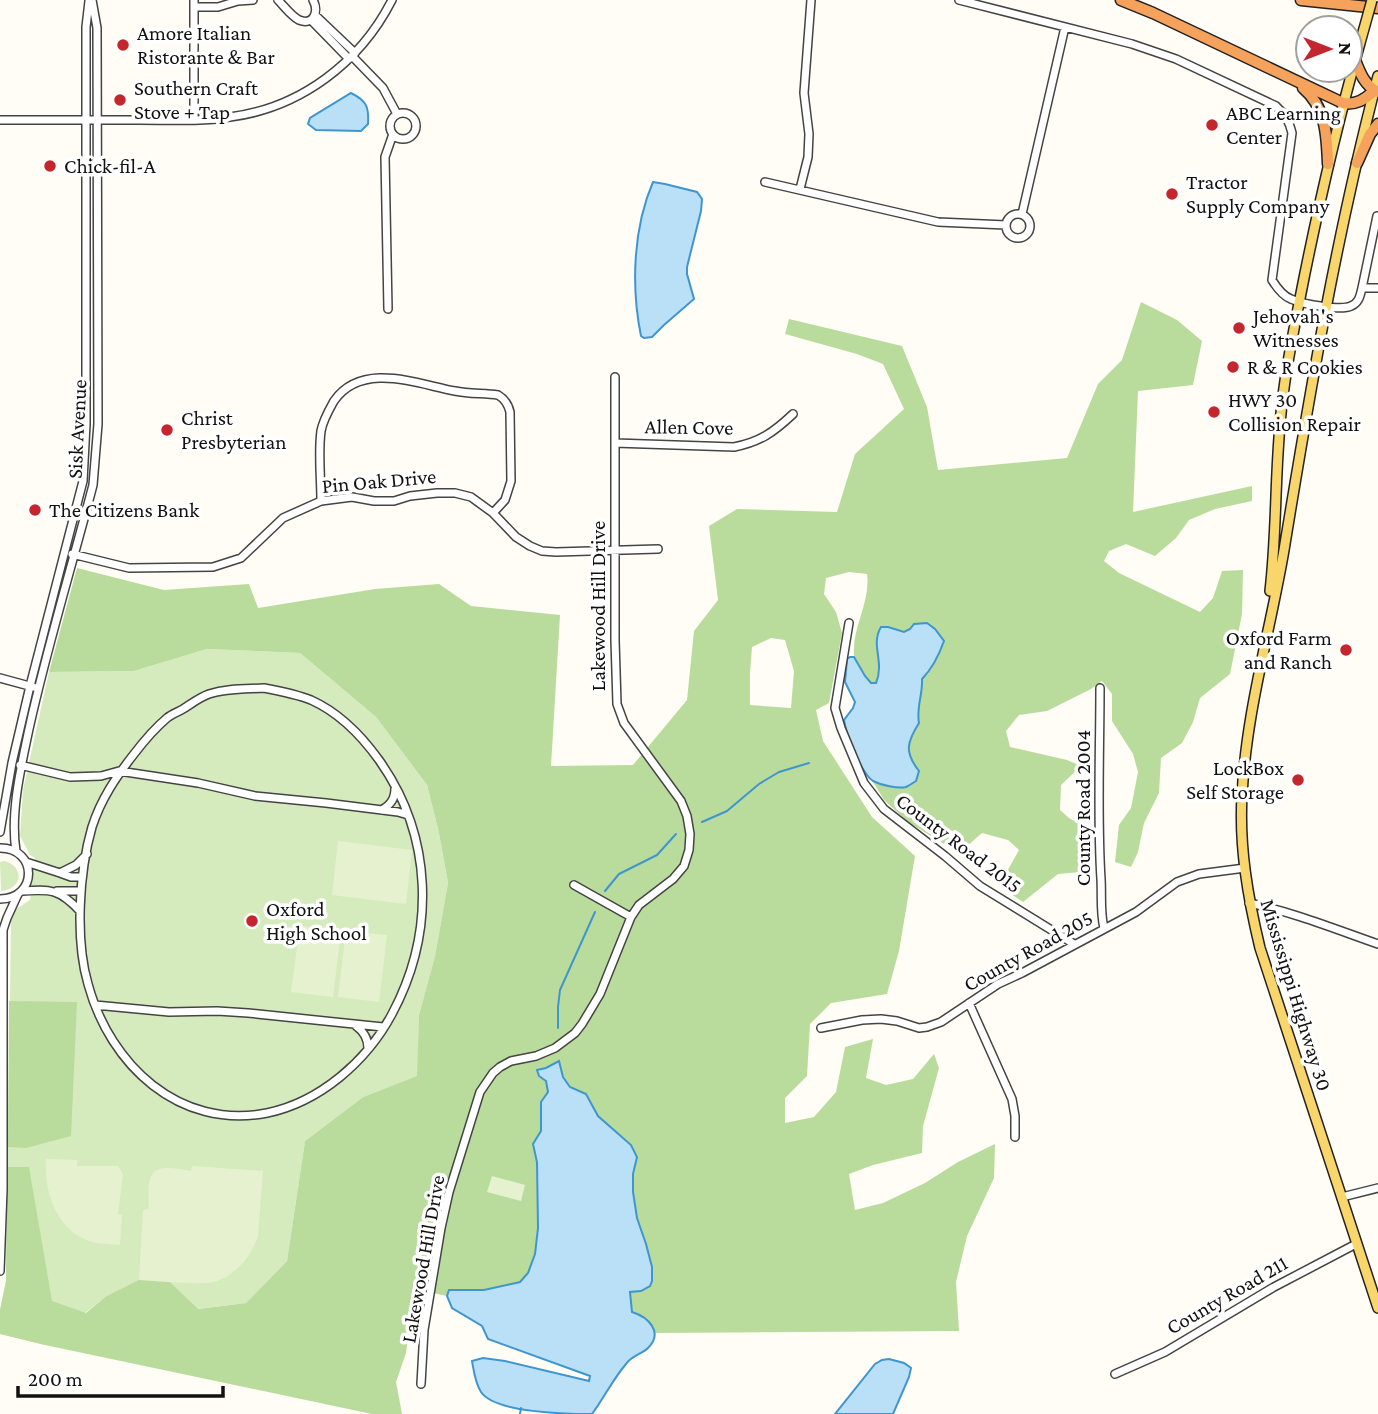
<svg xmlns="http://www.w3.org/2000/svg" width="1378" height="1414" font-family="'Crimson Pro',serif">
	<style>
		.green { fill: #d5ebbd }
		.forest { fill: #b9dc9c; fill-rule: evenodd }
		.pitch { fill: #e6f2cf }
		.water { fill: #b9e0f7; stroke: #3f96cf; stroke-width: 2 }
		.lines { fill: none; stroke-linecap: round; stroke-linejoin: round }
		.stream { stroke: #3f96cf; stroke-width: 2 }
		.minor-casing { stroke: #444; stroke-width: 10 }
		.major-casing { stroke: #222; stroke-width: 12 }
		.highway-casing { stroke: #222; stroke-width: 13 }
		.minor { stroke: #fff; stroke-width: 7 }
		.major { stroke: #f9d66b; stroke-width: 9 }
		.highway { stroke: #f5a25d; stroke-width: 10 }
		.major-bridge-casing { stroke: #222; stroke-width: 12; stroke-linecap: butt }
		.major-bridge { stroke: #f9d66b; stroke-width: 9 }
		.poi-dot { fill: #c4262e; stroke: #fff; stroke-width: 2.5 }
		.labels { text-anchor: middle; stroke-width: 7; stroke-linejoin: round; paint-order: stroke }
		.poi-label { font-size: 21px; fill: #111; stroke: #fff; text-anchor: start }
		.street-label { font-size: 21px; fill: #111; stroke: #fff }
	</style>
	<rect width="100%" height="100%" fill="#fffdf5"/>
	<!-- green -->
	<path class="green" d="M207 649 300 653 376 717 427 785 439 833 448 883 435 956 419 1015 418 1076 363 1097 305 1141 287 1261 246 1303 197 1309 169 1281 105 1297 45 1345 0 1334V1310L6 1281 11 919 15 910 30 900 35 858 30 855 20 836 23 790 49 672 134 671Z
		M4 861C25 866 23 889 1 891L0 862Z"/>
	<!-- forest -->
	<path class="forest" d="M1141 302 1177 320 1202 341 1193 385 1138 391 1133 512 1252 486V501L1215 509 1189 520 1176 538 1155 556 1126 544 1109 551 1104 561 1119 573 1200 612 1213 598 1222 571 1243 570 1242 614 1230 674 1200 698 1193 722 1182 743 1161 758 1159 793 1144 823 1138 852 1131 867 1115 862 1119 825 1131 808 1138 772 1133 754 1112 721V694L1102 681 1091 689 1047 711 1019 715 1006 731 1010 747 1067 760 1081 766 1061 785 1060 810 1069 818 1089 830 1092 871 1058 874 1023 902 999 886 1019 850 1008 840 982 833 959 853 908 822 884 800 872 780 884 785 919 771C904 752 907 742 919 723 916 708 923 694 922 679L929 673 910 629 904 632 888 627 876 636 880 667 876 683H871C864 676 855 665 854 655 852 627 871 601 867 574L849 572 826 578 824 594 836 612 842 633 829 703 816 710 823 741 872 817 915 856 899 951 887 994 831 1003 810 1024 807 1076 785 1098V1123L814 1117 836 1092 845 1047 873 1039 866 1078 886 1085 913 1079 934 1054 939 1068 923 1126 922 1153 873 1165 849 1174 855 1210 883 1203 925 1183 958 1162 995 1144 994 1178 967 1236 956 1282 959 1331 655 1333C652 1322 643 1316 632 1312L630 1292 641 1291 650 1286 652 1281V1267L646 1244 637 1218 633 1192V1174L637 1157 631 1145 598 1116 586 1094 571 1087 564 1077 558 1061 546 1068V1081L548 1093 541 1102V1131L533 1144 537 1162 538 1228 535 1254 528 1273 520 1282 484 1290H449L447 1296 414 1289 406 1353 396 1382 402 1414H372L45 1345 0 1334V1310L6 1281 7 1167H29L52 1301 86 1313 105 1297 139 1280 169 1281 198 1309 246 1303 287 1261 305 1141 363 1097 417 1076 419 1015 435 956 448 883 439 833 427 785 376 717 300 653 207 649 134 671 49 672 77 568 164 590 249 584 258 608 375 589 439 584 471 606 560 615 551 766 633 765 687 700 694 631 718 600 709 526 737 509 837 512 855 454 904 409 883 364 857 354 785 334 789 319 902 346 927 407 938 470 1067 458 1098 384 1122 360ZM771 638 785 640 794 671 791 708 750 705V673L752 647Z
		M9 1001 77 1002 71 1136 26 1148 8 1147Z"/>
	<!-- pitch -->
	<path class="pitch" d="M338 841 412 850 406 904 332 895Z
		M300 926 341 930 333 997 291 992Z
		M346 931 387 935 379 1002 338 997Z
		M46 1159 77 1160V1166H118L123 1174 118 1214 122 1215 120 1245C111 1244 101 1244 92 1242 56 1231 44 1192 46 1159Z
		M192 1166 263 1171 258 1236C252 1255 237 1274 217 1281 201 1286 158 1281 139 1280L143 1210 149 1209C147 1170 150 1163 191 1171Z
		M492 1176 525 1185 521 1201 487 1192Z"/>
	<!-- water -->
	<path class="water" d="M351 93C367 101 369 107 368 124L361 131 316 130 308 124 310 118Z
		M653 182 665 184 697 192 702 199 701 211 687 267V274L694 299 664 325 652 337 644 338 641 336C631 287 633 228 653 182Z
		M927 623 935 629 944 641C939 655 933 668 922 679 923 694 916 708 919 723 907 742 904 752 919 771L916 781C913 783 910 785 906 787 898 789 881 785 873 781 861 773 846 734 844 720L853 708 855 702 845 682 847 659 850 657H854L865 676 871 683H876C885 661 870 645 881 627H888L904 632 910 629 914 624Z
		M559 1061 563 1077 570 1087 586 1094 598 1116 631 1145 637 1157 633 1174V1192L637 1218 646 1244 652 1267V1281L650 1286 641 1291 630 1292 632 1312C648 1317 664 1332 648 1348 642 1354 631 1356 626 1364 613 1379 604 1398 592 1414 568 1414 495 1413 481 1392 475 1383 474 1372 472 1361L483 1358 505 1361 589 1381 590 1376 488 1339 482 1326 452 1308 447 1296 449 1290H484L520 1282 528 1273 535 1254 538 1228 537 1162 533 1144 541 1131V1102L548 1092 546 1081 539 1076 537 1070 546 1068Z
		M889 1359 904 1363 911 1368 909 1377 893 1414H835L875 1364 882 1360Z"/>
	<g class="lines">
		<!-- stream -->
		<path class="stream" d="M702 822 727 811 759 784 779 772 809 763
			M605 891 619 874 657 855 676 834
			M558 1028V1007L560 990 595 912
			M520 1414 521 1408"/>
		<defs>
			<path id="minor" d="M194 0V120
				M278 0C284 6 291 16 299 20 314 26 319 11 313 0
				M959 0 1132 44 1176 59 1276 106C1285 114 1289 121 1292 133L1272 280C1277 288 1283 296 1291 299 1302 304 1341 311 1351 306 1359 303 1360 296 1362 288H1378
				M194 7H218L238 1 253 0
				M315 15 355 53
				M311 20 349 59
				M352 56 383 88 397 114
				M390 126a13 13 0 1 1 26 0a13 13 0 1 1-26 0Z
				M0 120C46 120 93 120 139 120 169 120 200 122 230 117 300 108 360 63 392 0
				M765 182 938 222 1006 225
				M800 189 808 157 809 134 804 93 811 0
				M1006 226a12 12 0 1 1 24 0a12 12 0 1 1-24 0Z
				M1022 214 1065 27
				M1362 288 1377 216
				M388 309 385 157 393 134
				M615 443 734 447C760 442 774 432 793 414
				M321 501C321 478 318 453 321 431 323 420 329 410 334 401 362 361 417 384 455 391 469 394 484 393 498 395 505 399 508 404 510 412L511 481 505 500 493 513
				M72 554 129 568 213 567 241 558 283 518 321 501 352 497 374 501H394L410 496 437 493H455L471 497 493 513 516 537 530 546 542 551 556 552 658 549
				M849 623 835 708 841 728 864 783 884 809 945 856 980 886 1074 944
				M0 678 33 687
				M264 688C280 691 296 694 311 700 340 713 361 735 379 760 433 836 436 932 392 1014 367 1061 320 1102 267 1113 179 1130 110 1065 88 984 75 939 79 872 92 827 101 799 116 777 134 754 144 741 155 728 167 718 172 714 178 712 183 709 191 704 200 697 209 694 227 688 246 689 264 688Z
				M1100 688C1100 751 1097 816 1101 879 1102 896 1100 912 1104 928
				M20 765 70 777 101 776 119 771 198 783 255 796 326 803 398 812 408 815
				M382 810C391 804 395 799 395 788
				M0 832 12 763 30 686 83 481 86 424V27L89 1
				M0 848C38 848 38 899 0 899
				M16 851C10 813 21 767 29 729 47 647 72 566 93 485L98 424 97 28 92 0
				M26 862 60 873 76 865 87 854
				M60 873 71 877H82
				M574 885 631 917
				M22 891C51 889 59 889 80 911
				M57 891H81
				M1249 903C1293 912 1335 929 1378 944
				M969 1003 1012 1099 1015 1116V1137
				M95 1005 169 1012 217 1011 248 1013 383 1027
				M356 1026C363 1031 368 1038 368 1048
				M821 1028 862 1020 881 1019 897 1021 919 1028 927 1027 941 1022 998 984 1022 973 1136 912 1177 882 1199 874 1245 868
				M1342 1197 1378 1188
				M0 1271 3 1189V930L7 918 18 894
				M1115 1374 1165 1352 1274 1287 1356 1244
				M421 1384 424 1330 441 1228 449 1192 480 1092 493 1073 500 1067 511 1061 536 1056 555 1048 575 1033 582 1024 600 994 631 917 639 905 673 879 684 866 689 850 690 834 687 816 681 801 624 723 617 704 615 640V377"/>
			<path id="major" d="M1378 76C1337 232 1310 391 1284 550 1270 632 1246 712 1242 796 1239 847 1248 898 1260 948L1378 1308
				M1270 591C1278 523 1274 455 1284 388 1289 351 1297 314 1304 278 1320 199 1338 121 1360 43"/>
			<path id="highway" d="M1121 0 1153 13 1343 103C1356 105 1364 100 1374 91
				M1301 0 1378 8
				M1355 60C1360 73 1365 86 1378 92
				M1303 88C1326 107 1327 136 1328 164
				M1357 163 1370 134 1378 124"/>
		</defs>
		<!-- minor casing -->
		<use href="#minor" class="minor-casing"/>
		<!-- major casing -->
		<use href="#major" class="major-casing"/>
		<!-- highway casing -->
		<use href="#highway" class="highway-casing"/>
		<!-- minor -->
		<use href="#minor" class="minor"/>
		<!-- major -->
		<use href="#major" class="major"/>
		<!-- highway -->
		<use href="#highway" class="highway"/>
		<defs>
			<path id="major-bridge" d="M1360 43 1372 0"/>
		</defs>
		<!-- major-bridge casing -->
		<use href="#major-bridge" class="major-bridge-casing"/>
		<!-- major-bridge -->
		<use href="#major-bridge" class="major-bridge"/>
	</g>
	<!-- markers -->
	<g class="poi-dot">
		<circle cx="123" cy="45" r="7"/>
		<circle cx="120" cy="100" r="7"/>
		<circle cx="1212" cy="125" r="7"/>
		<circle cx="50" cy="166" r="7"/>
		<circle cx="1172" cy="194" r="7"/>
		<circle cx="1239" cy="328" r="7"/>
		<circle cx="1233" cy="367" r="7"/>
		<circle cx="1214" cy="412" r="7"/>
		<circle cx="167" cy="430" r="7"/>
		<circle cx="35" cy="510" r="7"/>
		<circle cx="1346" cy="650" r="7"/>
		<circle cx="1298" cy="780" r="7"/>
		<circle cx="252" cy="921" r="7"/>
	</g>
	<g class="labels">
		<!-- poi labels -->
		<g class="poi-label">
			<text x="137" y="40">Amore Italian<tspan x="137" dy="24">Ristorante &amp; Bar</tspan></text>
			<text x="134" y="95">Southern Craft<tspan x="134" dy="24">Stove + Tap</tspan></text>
			<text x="1226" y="120">ABC Learning<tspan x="1226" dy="24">Center</tspan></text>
			<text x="64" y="173">Chick-fil-A</text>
			<text x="1186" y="189">Tractor<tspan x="1186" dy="24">Supply Company</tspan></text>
			<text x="1253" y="323">Jehovah's<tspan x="1253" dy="24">Witnesses</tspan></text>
			<text x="1247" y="374">R &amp; R Cookies</text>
			<text x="1228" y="407">HWY 30<tspan x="1228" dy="24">Collision Repair</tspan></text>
			<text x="181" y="425">Christ<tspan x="181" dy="24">Presbyterian</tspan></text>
			<text x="49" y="517">The Citizens Bank</text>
			<text x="1332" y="645" text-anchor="end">Oxford Farm<tspan x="1332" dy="24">and Ranch</tspan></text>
			<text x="1284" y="775" text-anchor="end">LockBox<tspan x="1284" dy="24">Self Storage</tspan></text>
			<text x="266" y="916">Oxford<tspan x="266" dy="24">High School</tspan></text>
		</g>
		<!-- street labels -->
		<g class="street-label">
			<text transform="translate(689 427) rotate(1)" y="7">Allen Cove</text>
			<text transform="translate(77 429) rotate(-87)" y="7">Sisk Avenue</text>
			<text transform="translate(379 481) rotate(-5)" y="7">Pin Oak Drive</text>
			<text transform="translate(598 606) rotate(-90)" y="7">Lakewood Hill Drive</text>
			<text transform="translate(1083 808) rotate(-90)" y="7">County Road 2004</text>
			<text transform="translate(959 843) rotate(37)" y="7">County Road 2015</text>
			<text transform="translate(1028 951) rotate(-29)" y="7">County Road 205</text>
			<text transform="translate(1296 995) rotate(73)" y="7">Mississippi Highway 30</text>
			<text transform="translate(423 1259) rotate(-80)" y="7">Lakewood Hill Drive</text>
			<text transform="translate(1227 1295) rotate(-30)" y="7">County Road 211</text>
		</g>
	</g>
	<!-- north arrow -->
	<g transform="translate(1329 49) rotate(90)"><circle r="33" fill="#ffffff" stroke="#a0a0a0" stroke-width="2"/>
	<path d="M0-5L12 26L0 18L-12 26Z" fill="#c4262e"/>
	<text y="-10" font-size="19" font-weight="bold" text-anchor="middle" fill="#111111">N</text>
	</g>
	<!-- scale -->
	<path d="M18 1386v10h205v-10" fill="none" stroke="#111111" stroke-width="3.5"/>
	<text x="28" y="1386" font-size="21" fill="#111111" stroke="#ffffff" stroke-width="5" paint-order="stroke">200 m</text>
</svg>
